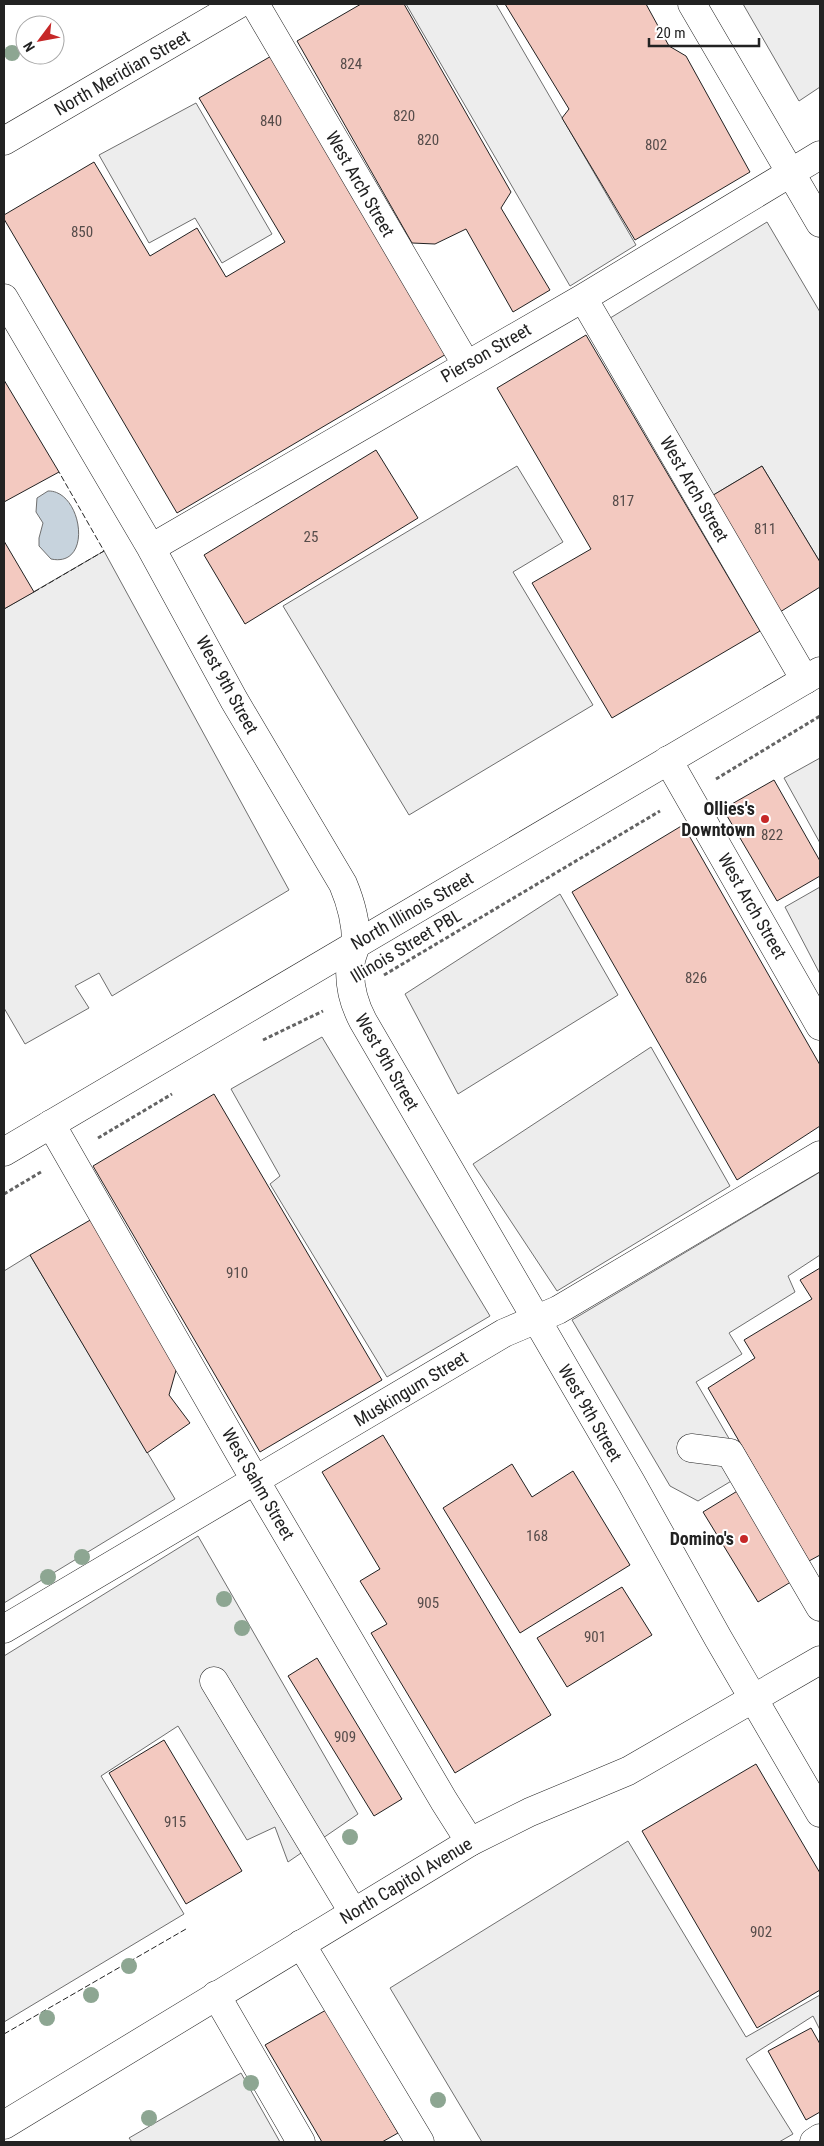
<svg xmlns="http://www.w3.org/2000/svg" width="824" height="2146" font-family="'Roboto Condensed',sans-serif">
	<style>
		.parking { fill: #ededed; stroke: #6f6f6f }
		.water { fill: #c7d3dd; stroke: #6f6f6f }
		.building { fill: #f3c9c0; stroke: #222 }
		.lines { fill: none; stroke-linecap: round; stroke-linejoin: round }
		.minor-casing { stroke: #222; stroke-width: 29 }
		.major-casing { stroke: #222; stroke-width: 29 }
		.path { stroke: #646464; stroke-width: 3; stroke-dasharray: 4 2.5; stroke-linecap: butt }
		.minor { stroke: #fff; stroke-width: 28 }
		.major { stroke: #fff; stroke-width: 28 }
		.fence { stroke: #222; stroke-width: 1; stroke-dasharray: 6 2.5; stroke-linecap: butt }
		.tree { fill: #8da692 }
		.poi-dot { fill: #c62828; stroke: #fff; stroke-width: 2 }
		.labels { text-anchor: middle; stroke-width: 4; stroke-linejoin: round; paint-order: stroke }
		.number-label { font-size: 15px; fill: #564c4a }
		.street-label { font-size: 18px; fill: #222; stroke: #fff }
		.poi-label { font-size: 18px; font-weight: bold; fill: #222; stroke: #fff; text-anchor: end }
	</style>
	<rect width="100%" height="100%" fill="#fff"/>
	<!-- parking -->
	<path class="parking" d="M406 4H496L636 245 570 286Z
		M743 4H820V87L799 101Z
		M196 103 272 234 222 263 195 218 149 243 99 155Z
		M767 222 820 312V562L762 466 710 497 607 320Z
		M517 466 563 542 513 572 593 705 409 815 283 606Z
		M104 551 289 890 112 996 99 973 75 986 89 1008 25 1044 4 1008V609Z
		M820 758V843L784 778Z
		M820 887V974L785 907Z
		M560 894 618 995 458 1094 405 994Z
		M322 1037 490 1316 387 1377 270 1184 280 1176 231 1089Z
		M651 1047 730 1186 557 1291 473 1164Z
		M820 1172V1255L788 1276 795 1292 729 1333 742 1354 696 1382 748 1471 698 1501 670 1486 572 1320Z
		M30 1255 175 1499 4 1603V1271Z
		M198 1536 358 1814 288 1862 275 1827 247 1840 178 1726 101 1776 184 1914 4 2022V1656Z
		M628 1841 746 2037 820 1995V2030L813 2016 746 2059 793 2134 779 2142H482L390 1988Z
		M241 2073 280 2142H132L129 2138Z"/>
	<!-- water -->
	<path class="water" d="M48 491C82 490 94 568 51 559L39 546V538L43 523 36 512 37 498Z"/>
	<!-- building -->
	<path class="building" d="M361 4H404L511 192 501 208 550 290 513 312 466 229 435 244 412 243 297 41Z
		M505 4H646L669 46 686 56 750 172 635 240 562 118 569 109Z
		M273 55 448 353 177 513 4 219V215L94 162 150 256 197 228 226 277 285 242 199 98Z
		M586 335 760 631 612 718 532 583 591 549 497 388Z
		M4 380 59 472 4 502Z
		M376 450 418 518 245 624 204 555Z
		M762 466 820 562V587L780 612 710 497Z
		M4 541 34 592 4 609Z
		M774 780 820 861V876L777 901 723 809Z
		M683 825 820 1065V1126L737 1180 572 892Z
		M214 1094 382 1380 260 1452 93 1166Z
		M92 1219 177 1367 169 1395 190 1423 147 1453 30 1255Z
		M820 1268V1555L809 1561 708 1388 755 1358 744 1340 812 1299 800 1280Z
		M383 1435 551 1715 455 1773 371 1633 387 1624 360 1581 380 1569 322 1472Z
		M512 1464 532 1497 573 1471 630 1565 520 1633 443 1508Z
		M739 1490 794 1580 758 1602 703 1512Z
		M622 1587 652 1635 567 1687 537 1638Z
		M317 1658 402 1799 374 1816 288 1676Z
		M164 1740 242 1871 186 1904 109 1773Z
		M756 1764 820 1873V1990L757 2028 642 1831Z
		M326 2010 398 2133 382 2142H322L265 2045Z
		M811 2028 820 2044V2112L806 2120 768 2051Z"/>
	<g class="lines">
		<defs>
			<path id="minor" d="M255 4 466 364
				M692 4 820 223
				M4 298 151 548 234 700 343 884C351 903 356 921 356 942 356 948 352 954 351 961 348 982 353 1002 363 1021L631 1482 718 1638 820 1813
				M583 298 805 680
				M151 548 583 298 820 155
				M668 760 820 1026
				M51 1124 255 1480 444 1801 470 1842
				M691 1448 730 1453 820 1607
				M4 1629 504 1333 558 1310 820 1155
				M214 1681 353 1912
				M301 1944 420 2142
				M216 1995 301 2142
				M814 2142 820 2138"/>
			<path id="major" d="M4 141 239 4
				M4 1152 820 671
				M4 2125 470 1842 530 1812 628 1771 820 1660"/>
		</defs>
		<!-- minor casing -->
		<use href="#minor" class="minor-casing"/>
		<!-- major casing -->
		<use href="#major" class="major-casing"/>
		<!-- path -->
		<path class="path" d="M716 779 820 716
			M384 975 660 811
			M263 1040 323 1011
			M98 1138 172 1094
			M4 1194 41 1172"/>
		<!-- minor -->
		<use href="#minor" class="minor"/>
		<!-- major -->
		<use href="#major" class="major"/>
		<!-- fence -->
		<path class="fence" d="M34 592 104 551 59 472
			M4 2034 186 1929"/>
	</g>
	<!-- trees -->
	<g class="tree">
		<circle cx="12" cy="53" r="8"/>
		<circle cx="82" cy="1557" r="8"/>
		<circle cx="48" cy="1577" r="8"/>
		<circle cx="224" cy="1599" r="8"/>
		<circle cx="242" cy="1628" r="8"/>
		<circle cx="350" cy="1837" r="8"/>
		<circle cx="129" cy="1966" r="8"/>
		<circle cx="91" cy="1995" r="8"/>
		<circle cx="47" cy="2018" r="8"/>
		<circle cx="251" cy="2083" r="8"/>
		<circle cx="438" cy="2100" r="8"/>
		<circle cx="149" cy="2118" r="8"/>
	</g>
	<!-- markers -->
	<g class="poi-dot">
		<circle cx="765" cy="819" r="5"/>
		<circle cx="744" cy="1539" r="5"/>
	</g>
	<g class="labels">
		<!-- number labels -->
		<g class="number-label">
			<text x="351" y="69">824</text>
			<text x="404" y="121">820</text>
			<text x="271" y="126">840</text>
			<text x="428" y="145">820</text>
			<text x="656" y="150">802</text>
			<text x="82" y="237">850</text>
			<text x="623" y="506">817</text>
			<text x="765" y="534">811</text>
			<text x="311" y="542">25</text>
			<text x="772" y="840">822</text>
			<text x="696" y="983">826</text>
			<text x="237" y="1278">910</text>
			<text x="537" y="1541">168</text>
			<text x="428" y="1608">905</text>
			<text x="595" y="1642">901</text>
			<text x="345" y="1742">909</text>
			<text x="175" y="1827">915</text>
			<text x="761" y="1937">902</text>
		</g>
		<!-- street labels -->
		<g class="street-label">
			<text transform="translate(122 73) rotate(-30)" y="6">North Meridian Street</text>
			<text transform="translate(360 184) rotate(60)" y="6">West Arch Street</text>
			<text transform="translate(486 353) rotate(-30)" y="6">Pierson Street</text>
			<text transform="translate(694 489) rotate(60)" y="6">West Arch Street</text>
			<text transform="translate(227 685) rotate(61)" y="6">West 9th Street</text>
			<text transform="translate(752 906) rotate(60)" y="6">West Arch Street</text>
			<text transform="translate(412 911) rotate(-30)" y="6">North Illinois Street</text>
			<text transform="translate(406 946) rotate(-31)" y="6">Illinois Street PBL</text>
			<text transform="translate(387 1062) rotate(60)" y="6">West 9th Street</text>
			<text transform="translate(411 1389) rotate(-31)" y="6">Muskingum Street</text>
			<text transform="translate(590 1413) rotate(60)" y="6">West 9th Street</text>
			<text transform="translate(258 1484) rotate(60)" y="6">West Sahm Street</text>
			<text transform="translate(406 1881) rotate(-31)" y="6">North Capitol Avenue</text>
		</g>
		<!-- poi labels -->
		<g class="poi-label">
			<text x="755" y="815">Ollies's<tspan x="755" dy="21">Downtown</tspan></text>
			<text x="734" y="1545">Domino's</text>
		</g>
	</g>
	<!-- border -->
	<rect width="824" height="2146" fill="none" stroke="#222222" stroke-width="10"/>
	<!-- north arrow -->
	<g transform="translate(40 40) rotate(238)"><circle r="24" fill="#ffffff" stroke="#a7a7a7"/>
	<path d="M0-4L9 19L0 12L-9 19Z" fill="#c62828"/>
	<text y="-8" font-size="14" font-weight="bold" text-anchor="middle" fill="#222222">N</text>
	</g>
	<!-- scale -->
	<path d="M649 38v8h110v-8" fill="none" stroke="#222222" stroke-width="2.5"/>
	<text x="656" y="38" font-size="15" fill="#222222" stroke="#ffffff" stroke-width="4" paint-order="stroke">20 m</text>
</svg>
